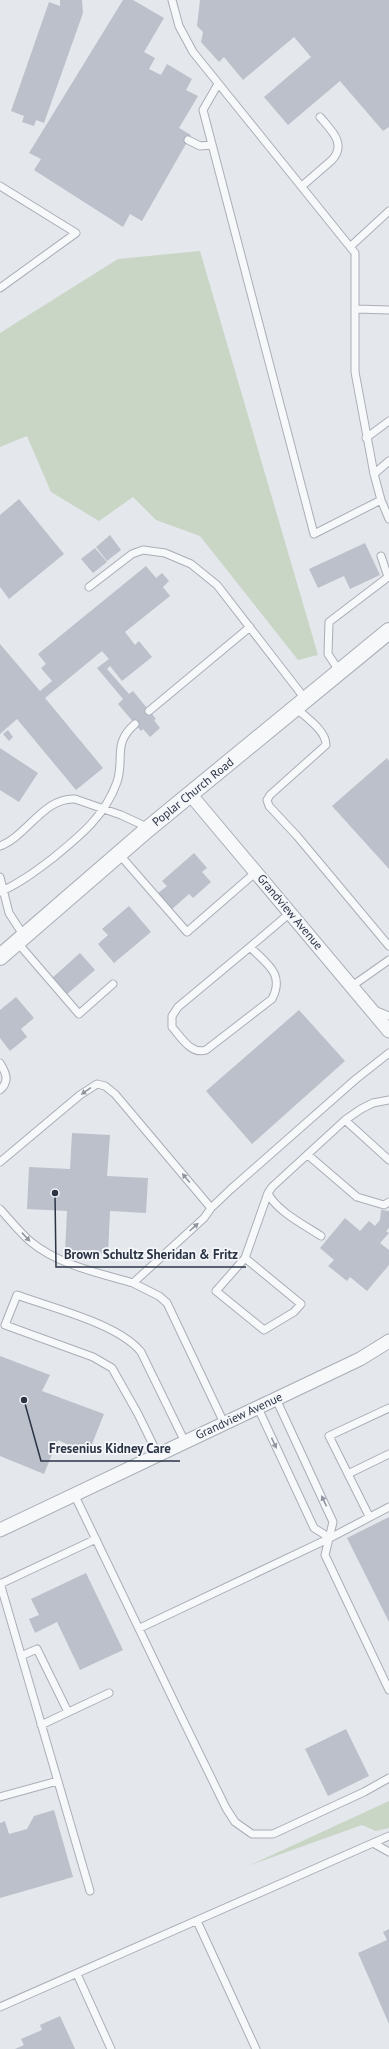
<svg xmlns="http://www.w3.org/2000/svg" width="389" height="2049" font-family="'PT Sans',sans-serif">
	<style>
		.green { fill: #c9d6c5 }
		.building { fill: #bbc0ca }
		.lines { fill: none; stroke-linecap: round; stroke-linejoin: round }
		.service-casing { stroke: #a9aeb7; stroke-width: 9 }
		.minor-casing { stroke: #a9aeb7; stroke-width: 15 }
		.tertiary-casing { stroke: #a9aeb7; stroke-width: 18 }
		.service { stroke: #f7f8fa; stroke-width: 7 }
		.minor { stroke: #f7f8fa; stroke-width: 13 }
		.tertiary { stroke: #f7f8fa; stroke-width: 16 }
		.oneway { fill: #9196a0 }
		.labels { text-anchor: middle; stroke-width: 3.5; stroke-linejoin: round; paint-order: stroke }
		.street-label { font-size: 12px; fill: #2b3445; stroke: #f4f6f9 }
		.leader { fill: none; stroke: #2b3445; stroke-width: 1.5 }
		.callout-dot { fill: #2b3445; stroke: #f4f6f9; stroke-width: 1.5 }
		.callout-label { font-size: 13px; text-anchor: middle; font-weight: bold; fill: #2b3445; stroke: #f4f6f9; stroke-width: 3.5; stroke-linejoin: round; paint-order: stroke }
	</style>
	<rect width="100%" height="100%" fill="#e4e7ec"/>
	<!-- green -->
	<path class="green" d="M200 251 318 655 298 660 200 536 156 520 133 497 99 521 51 492 27 436 0 447V333L118 259Z
		M389 1801V1828L376 1831 362 1825 248 1866Z"/>
	<!-- building -->
	<path class="building" d="M60 0H82L83 13 44 123 36 120 34 126 22 122 24 116 11 111 49 2 60 6Z
		M123 0H133L164 18 144 52 155 58 149 69 161 75 167 64 192 79 186 90 198 96 179 128 191 135 142 221 130 214 123 227 34 170 41 159 29 153Z
		M200 0H389V127L383 131 340 81 288 125 264 97 311 57 294 37 243 80 224 57 219 62 201 42 203 32 197 26Z
		M19 499 64 554 9 599 0 587V515Z
		M110 535 121 550 107 561 96 547Z
		M365 543 380 575 350 589 344 576 318 588 309 569Z
		M95 548 107 562 93 573 81 559Z
		M146 566 156 578 162 573 169 581 163 587 170 596 125 632 135 645 139 641 152 657 122 681 110 666 107 669 129 694 133 691 156 719 154 720 160 728 150 737 143 729 141 731 118 704 123 699 97 668 109 659 102 651 45 698 103 768 76 790 17 719 0 734V644L40 691 52 681 41 668 46 664 38 654Z
		M8 730 13 737 9 741 3 734Z
		M0 748 38 773 19 802 0 790Z
		M387 758 389 761V869L332 806Z
		M194 853 207 868 202 872 211 882 193 898 189 894 171 910 157 894 167 886 162 881Z
		M129 906 151 932 114 963 98 944 108 935 102 929Z
		M80 953 95 970 66 995 51 979Z
		M16 997 34 1018 21 1029 27 1037 10 1051 0 1038V1010Z
		M299 1010 345 1061 252 1144 206 1091Z
		M72 1133 110 1135 107 1176 148 1178 146 1213 110 1211 108 1254 65 1252 67 1211 27 1209 29 1167 70 1169Z
		M381 1210 389 1211V1228L386 1231 389 1233 380 1243 389 1250V1265L367 1291 350 1277 347 1281 328 1266 334 1260 320 1248 345 1218 360 1231 369 1221 375 1226 380 1220Z
		M0 1356 50 1375 42 1391 104 1414 88 1454 58 1440 44 1474 0 1456Z
		M389 1517V1622L347 1538Z
		M86 1573 123 1650 80 1670 57 1622 35 1633 29 1619 39 1615 31 1599Z
		M346 1729 369 1776 328 1796 305 1749Z
		M54 1810 73 1877 0 1898V1823L5 1821 9 1834 27 1829 34 1816Z
		M389 1929V2024L358 1953 387 1940 383 1932Z
		M60 2016 75 2049H15L24 2045 21 2039 42 2030 40 2025Z"/>
	<g class="lines">
		<defs>
			<path id="service" d="M172 0 179 26 193 52 355 253V372L374 474 381 500 389 519
				M218 84 203 110 314 534 381 500
				M188 140 200 146 211 145
				M0 186 76 233 0 288
				M302 186 332 160C347 144 331 130 320 117
				M351 246 389 211
				M356 309 389 310
				M366 438 389 421
				M374 474 389 461
				M89 587 132 554 143 550 165 553 191 564 217 585 306 700
				M340 672 328 654 329 622 388 577 381 556
				M296 708C305 717 326 730 326 745L270 795 267 800 269 806 297 836 389 946
				M149 711 250 627
				M0 846C27 836 44 797 75 799L121 815 149 828
				M119 854 187 932 256 872
				M0 877 9 913 24 936
				M0 892C20 883 36 871 53 858 80 836 105 816 117 782 125 758 112 744 135 724
				M17 942 79 1014 113 984
				M250 947C267 964 285 974 272 999L206 1050C191 1055 181 1037 172 1027V1016L178 1007Z
				M250 947 290 913
				M352 986 389 960
				M374 1010 389 1016
				M0 1063C6 1073 10 1081 0 1090
				M345 1120 389 1160
				M308 1155 357 1197 384 1205 389 1202
				M0 1162 80 1095 97 1084 105 1086 115 1094 211 1208
				M0 1209C10 1220 20 1233 31 1242 59 1265 99 1273 133 1283L204 1218 211 1208 231 1189 356 1079 389 1053
				M321 1236C306 1226 275 1210 268 1193L272 1187 345 1120 361 1109 373 1103 389 1100
				M245 1258 301 1304 294 1312 264 1330 216 1291 245 1258 268 1193
				M133 1283 159 1296 167 1303 224 1423
				M276 1399 333 1522 325 1555 389 1690
				M258 1408 314 1528 330 1538
				M158 1455 138 1414 112 1368 93 1357 5 1325 17 1295C52 1308 119 1324 141 1352L185 1442
				M348 1474 389 1454
				M74 1494 181 1716 226 1808 235 1822 252 1834H273L364 1792 389 1778
				M369 1516 329 1436 389 1408
				M0 1583 90 1891
				M0 1584 96 1539
				M140 1628 330 1538 389 1507
				M21 1656 37 1649 68 1712
				M41 1725 109 1693
				M0 1797 58 1781
				M373 1843 389 1836
				M197 1921 256 2049
				M77 1974 111 2049
				M0 2007 373 1843 389 1852"/>
			<path id="minor" d="M190 794 389 1031
				M0 1530 360 1359 389 1341"/>
			<path id="tertiary" d="M0 957 149 828 389 631"/>
		</defs>
		<!-- service casing -->
		<use href="#service" class="service-casing"/>
		<!-- minor casing -->
		<use href="#minor" class="minor-casing"/>
		<!-- tertiary casing -->
		<use href="#tertiary" class="tertiary-casing"/>
		<!-- service -->
		<use href="#service" class="service"/>
		<!-- minor -->
		<use href="#minor" class="minor"/>
		<!-- tertiary -->
		<use href="#tertiary" class="tertiary"/>
	</g>
	<!-- one-way arrows -->
	<defs><path id="oneway-solid" d="M-6-.8H1V-3.2L6.5 0L1 3.2V.8H-6Z"/></defs>
	<g class="oneway">
		<use href="#oneway-solid" transform="translate(86 1091) rotate(145)"/>
		<use href="#oneway-solid" transform="translate(186 1178) rotate(-130)"/>
		<use href="#oneway-solid" transform="translate(194 1227) rotate(-42)"/>
		<use href="#oneway-solid" transform="translate(26 1237) rotate(47)"/>
		<use href="#oneway-solid" transform="translate(274 1443) rotate(65)"/>
		<use href="#oneway-solid" transform="translate(324 1501) rotate(-115)"/>
	</g>
	<g class="labels">
		<!-- street labels -->
		<g class="street-label">
			<text transform="translate(193 792) rotate(-39)" y="4">Poplar Church Road</text>
			<text transform="translate(290 912) rotate(50)" y="4">Grandview Avenue</text>
			<text transform="translate(239 1416) rotate(-25)" y="4">Grandview Avenue</text>
		</g>
	</g>
	<!-- callouts -->
	<path class="leader" d="M55 1193L56 1267H246M24 1400L41 1461H180"/>
	<g class="callout-dot">
		<circle cx="55" cy="1193" r="4"/>
		<circle cx="24" cy="1400" r="4"/>
	</g>
	<g class="callout-label">
		<text x="151" y="1259">Brown Schultz Sheridan &amp; Fritz</text>
		<text x="110" y="1453">Fresenius Kidney Care</text>
	</g>
</svg>
